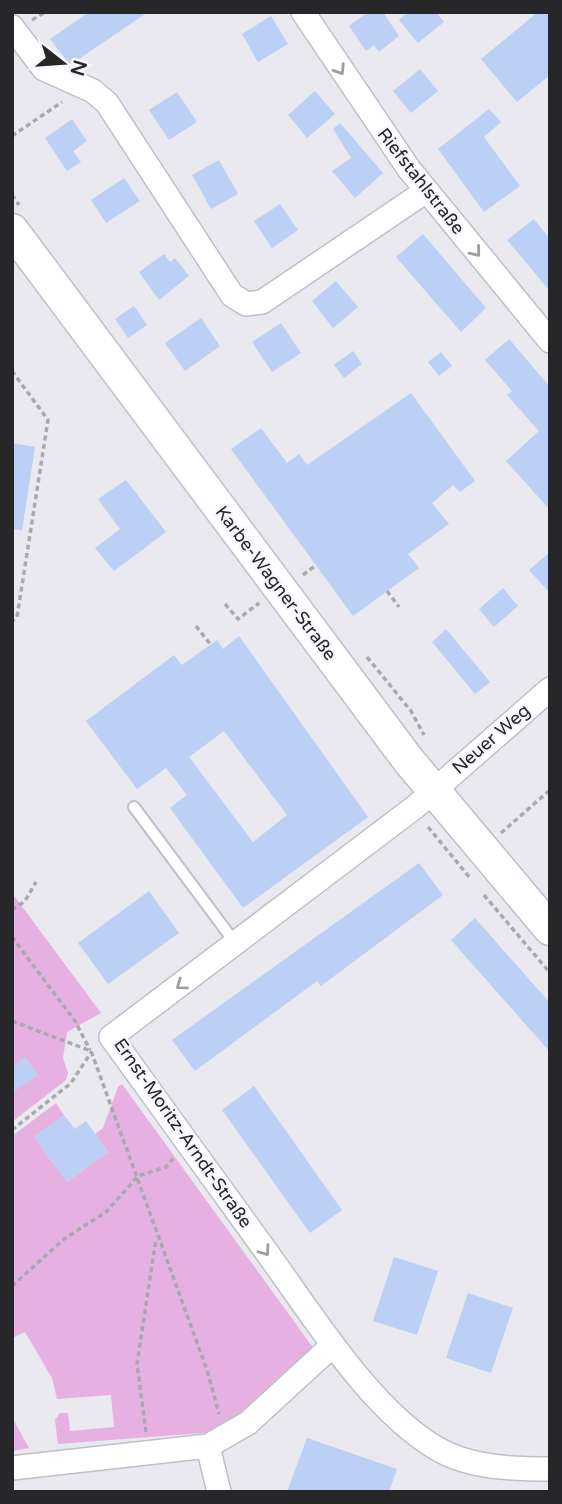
<svg xmlns="http://www.w3.org/2000/svg" width="562" height="1504" font-family="'Varela Round',sans-serif">
	<style>
		.green { fill: #e6b1e1 }
		.building { fill: #bbd0f4; fill-rule: evenodd }
		.lines { fill: none; stroke-linecap: round; stroke-linejoin: round }
		.lane-casing { stroke: #bfc0c6; stroke-width: 14 }
		.street-casing { stroke: #bfc0c6; stroke-width: 26 }
		.secondary-casing { stroke: #bfc0c6; stroke-width: 35 }
		.path { stroke: #a8a8ad; stroke-width: 3.5; stroke-dasharray: 5 3.5; stroke-linecap: butt }
		.lane { stroke: #fff; stroke-width: 10 }
		.street { stroke: #fff; stroke-width: 23 }
		.secondary { stroke: #fff; stroke-width: 32 }
		.oneway { stroke: #9e9e9f }
		.labels { text-anchor: middle; stroke-width: 5; stroke-linejoin: round; paint-order: stroke }
		.street-label { font-size: 18px; fill: #27272a; stroke: #f6f6fc }
	</style>
	<rect width="100%" height="100%" fill="#e9e9ef"/>
	<!-- green -->
	<path class="green" d="M12 893 101 1013 67 1032 63 1058 68 1073 66 1080 12 1122Z
		M122 1084 314 1349 244 1418 216 1432 58 1444 55 1420 60 1413H68L70 1431 114 1427 111 1395 57 1399 52 1378 25 1332 12 1338V1136L56 1103 64 1115 34 1137 67 1182 108 1152 95 1134 103 1128 118 1087Z
		M12 1417 29 1448 12 1451Z"/>
	<!-- building -->
	<path class="building" d="M89 12H148L70 65 50 39Z
		M368 12H383L399 36 379 52 374 45 366 51 349 26Z
		M408 12H436L444 22 418 43 399 20Z
		M538 12H550V75L517 102 481 59Z
		M271 16 288 44 258 62 242 34Z
		M420 69 438 91 411 113 393 91Z
		M315 91 335 114 307 138 288 115Z
		M177 92 197 122 169 140 149 110Z
		M489 109 501 122 484 137 520 186 484 212 438 149Z
		M72 119 87 141 73 151 81 162 67 171 45 138Z
		M340 123 383 173 355 198 332 171 351 158 333 129Z
		M219 160 238 194 211 209 192 175Z
		M124 178 140 201 106 223 91 200Z
		M280 204 298 230 272 248 254 221Z
		M534 219 550 239V291L507 240Z
		M423 234 486 308 461 332 396 257Z
		M164 254 170 262 175 258 189 276 159 300 139 272Z
		M336 281 358 307 333 328 312 301Z
		M134 306 147 325 128 338 115 319Z
		M201 318 220 346 185 371 165 343Z
		M281 323 301 353 272 372 252 342Z
		M509 339 550 387V510L506 461 539 431 507 395 512 391 485 360Z
		M353 351 362 364 344 378 334 365Z
		M441 352 452 366 439 376 428 362Z
		M411 393 475 481 460 492 453 485 432 503 449 524 408 554 419 568 353 616 231 449 261 428 287 463 299 454 307 465Z
		M12 443 35 447 22 530 12 529Z
		M126 480 166 532 114 571 95 548 120 529 98 499Z
		M550 552V593L529 570Z
		M503 588 518 606 494 627 479 609Z
		M446 629 490 682 475 694 432 642Z
		M239 636 368 817 243 908 170 808 187 795 166 768 137 789 86 721 174 655 182 665 217 640 223 649ZM224 731 287 815 253 842 189 757Z
		M419 863 443 895 321 986 317 981 195 1071 172 1040Z
		M149 891 179 933 108 984 78 943Z
		M475 918 550 1003V1052L451 940Z
		M26 1057 38 1075 12 1093V1067Z
		M254 1086 342 1210 310 1233 222 1110Z
		M64 1115 75 1129 86 1121 108 1152 67 1182 34 1137Z
		M394 1257 438 1271 417 1335 373 1321Z
		M468 1293 513 1308 491 1373 446 1358Z
		M307 1438 397 1469 389 1492H287Z"/>
	<g class="lines">
		<defs>
			<path id="lane" d="M134 807 236 944"/>
			<path id="street" d="M303 12 409 169 550 341
				M12 27 44 69 93 91 107 103 232 295 246 304 262 302 426 191
				M550 689 415 807 111 1037C165 1112 219 1186 273 1261 316 1321 372 1410 436 1448 469 1468 513 1469 550 1469
				M208 1446 219 1492
				M12 1468 208 1446 248 1423 333 1345"/>
			<path id="secondary" d="M12 230 409 761 550 929"/>
		</defs>
		<!-- lane casing -->
		<use href="#lane" class="lane-casing"/>
		<!-- street casing -->
		<use href="#street" class="street-casing"/>
		<!-- secondary casing -->
		<use href="#secondary" class="secondary-casing"/>
		<!-- path -->
		<path class="path" d="M32 20 45 12
			M12 136 62 102
			M12 195 19 205
			M12 371 48 420 17 617 12 621
			M303 575 316 565
			M387 591 399 607
			M225 604 238 619 259 603
			M196 626 211 645
			M367 657 411 711 424 735
			M428 827 470 878
			M501 833 550 790
			M484 895 550 973
			M12 910 25 901 36 882
			M12 937 75 1021 90 1050
			M12 1021 91 1051 207 1370 219 1414
			M12 1130 71 1083 92 1051
			M12 1286 64 1239 106 1212 138 1176 166 1167 173 1159
			M146 1432 137 1364 156 1239"/>
		<!-- lane -->
		<use href="#lane" class="lane"/>
		<!-- street -->
		<use href="#street" class="street"/>
		<!-- secondary -->
		<use href="#secondary" class="secondary"/>
	</g>
	<!-- one-way arrows -->
	<defs><path id="oneway-chevron" d="M-2-3.5L2.5 0L-2 3.5" fill="none" stroke-width="1.6" stroke-linecap="round" stroke-linejoin="round" transform="scale(1.75)"/></defs>
	<g class="oneway">
		<use href="#oneway-chevron" transform="translate(340 70) rotate(57)"/>
		<use href="#oneway-chevron" transform="translate(476 252) rotate(51)"/>
		<use href="#oneway-chevron" transform="translate(181 985) rotate(144)"/>
		<use href="#oneway-chevron" transform="translate(265 1251) rotate(54)"/>
	</g>
	<g class="labels">
		<!-- street labels -->
		<g class="street-label">
			<text transform="translate(421 181) rotate(52)" y="6">Riefstahlstraße</text>
			<text transform="translate(276 583) rotate(53)" y="6">Karbe-Wagner-Straße</text>
			<text transform="translate(491 739) rotate(-41)" y="6">Neuer Weg</text>
			<text transform="translate(183 1133) rotate(55)" y="6">Ernst-Moritz-Arndt-Straße</text>
		</g>
	</g>
	<!-- border -->
	<rect width="562" height="1504" fill="none" stroke="#27272a" stroke-width="28"/>
	<!-- north arrow -->
	<g transform="translate(63 63) rotate(107)" stroke="#f6f6fc" stroke-width="5" paint-order="stroke">
	<path d="M0-5L12 26L0 18L-12 26Z" fill="#27272a"/>
	<text y="-10" font-size="19" font-weight="bold" text-anchor="middle" fill="#27272a">N</text>
	</g>
</svg>
